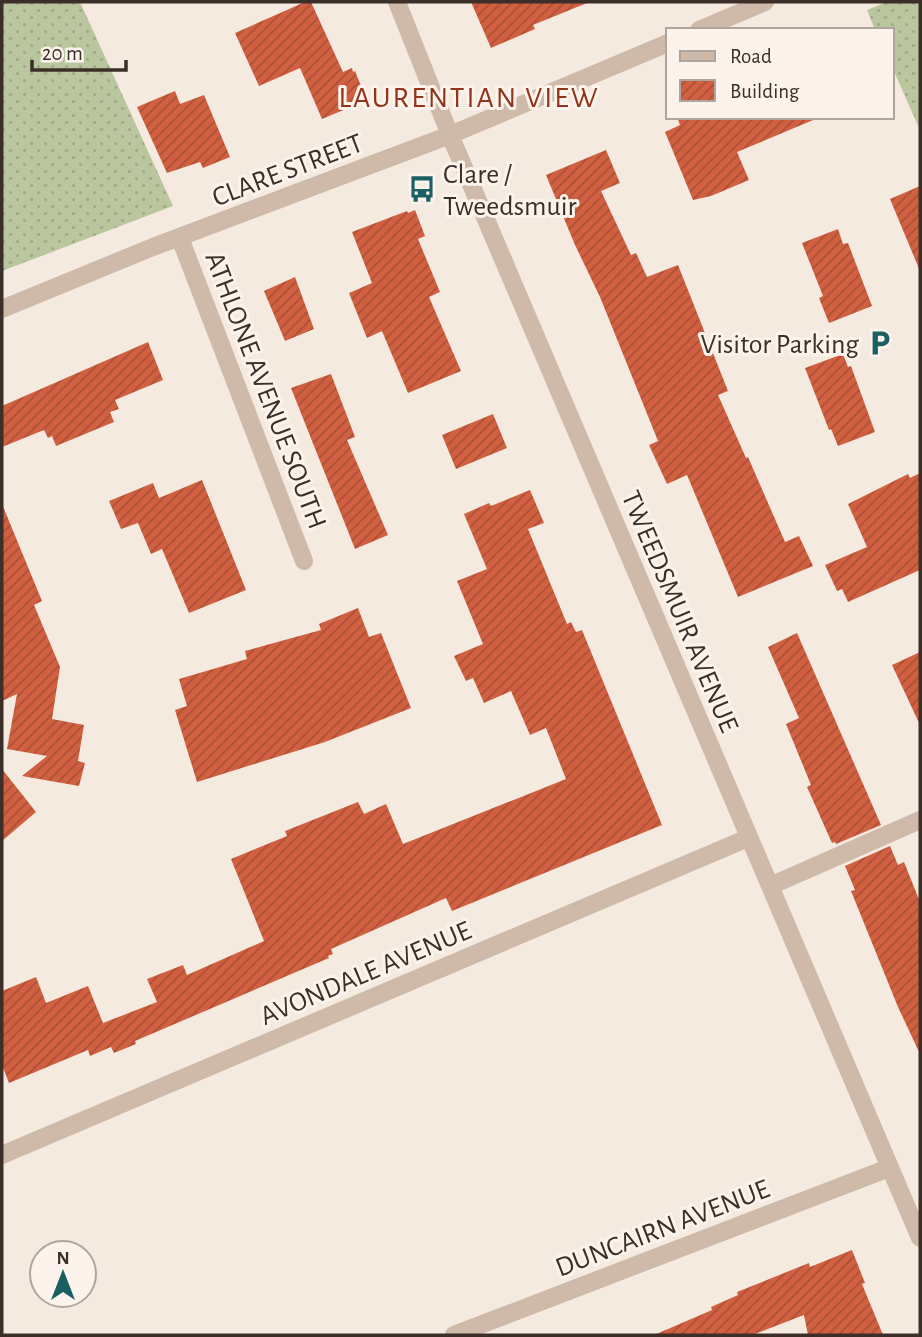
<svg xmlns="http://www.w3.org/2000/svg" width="922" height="1337" font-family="'Alegreya Sans',sans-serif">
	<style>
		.grass { fill: url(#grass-dots) }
		.building { fill: url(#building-hatch) }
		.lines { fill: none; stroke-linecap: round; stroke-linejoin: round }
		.minor { stroke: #cfb9a9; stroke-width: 18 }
		.labels { text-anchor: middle; stroke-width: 6; stroke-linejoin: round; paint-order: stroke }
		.street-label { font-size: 28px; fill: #3c2f29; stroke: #fcf4ec }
		.poi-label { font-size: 28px; fill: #3c2f29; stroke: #fcf4ec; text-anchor: start }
		.neighbourhood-label { font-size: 30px; letter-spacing: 2px; fill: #93331a; stroke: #fcf4ec }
	</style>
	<defs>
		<pattern id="grass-dots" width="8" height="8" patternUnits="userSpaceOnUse" patternTransform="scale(1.75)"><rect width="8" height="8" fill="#bac69d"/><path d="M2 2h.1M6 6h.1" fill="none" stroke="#a1aa87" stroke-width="1.8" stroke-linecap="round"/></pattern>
		<pattern id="building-hatch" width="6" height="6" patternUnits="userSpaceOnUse" patternTransform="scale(1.75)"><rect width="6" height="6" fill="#d16041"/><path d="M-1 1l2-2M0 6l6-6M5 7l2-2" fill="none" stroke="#ab5036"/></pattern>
	</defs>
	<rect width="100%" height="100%" fill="#f5eadf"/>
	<!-- grass -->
	<path class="grass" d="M2 2H80L173 206 2 271Z
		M887 2H920V130L892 67V30H875L867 10Z"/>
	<!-- building -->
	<path class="building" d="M305 2H311L343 72 352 68 353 72 355 71 365 96V101L322 119 300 68 259 86 235 33Z
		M471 2H587V3L533 25 535 29 491 48Z
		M175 91 180 104 204 95 230 157 203 168 200 162 167 173 137 107Z
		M677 117H818V118L737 152 749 180 711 196 693 200 665 132 680 125Z
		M606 150 620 183 601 191 631 255 636 253 647 277 678 265 728 391 718 395 746 458 748 457 785 542 799 536 813 566 738 597 687 475 667 484 649 445 658 441 600 297 575 245 546 175Z
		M920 186V271L890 199Z
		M415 210 425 236 418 239 440 292 429 297 461 371 408 393 382 331 367 338 349 293 372 283 352 232 407 211 408 213Z
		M838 229 843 244 848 243 872 306 829 323 819 298 823 296 802 243Z
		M295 277 314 329 285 341 264 291Z
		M148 342 163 380 115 400 119 409 110 412 114 422 56 446 52 436 48 438 44 430 2 447V406Z
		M843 354 848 367 851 366 875 432 838 446 831 429 829 430 805 368Z
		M331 374 355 437 347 440 388 535 355 549 291 388Z
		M493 414 507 448 456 469 442 435Z
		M920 473V570L848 602 842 589 837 591 825 565 867 547 848 504 908 474 910 478Z
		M202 480 246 590 189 613 162 549 151 554 138 523 121 529 109 501 153 483 159 498Z
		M530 490 544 523 528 529 567 624 571 622 576 632 582 630 662 825 452 911 446 898 331 949 333 954 328 956 329 958 135 1041 136 1044 114 1053 111 1047 90 1056 88 1050 9 1083 2 1065V991L36 977 46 1003 88 986 103 1023 157 1002 147 979 183 965 187 975 264 941 231 859 287 836 285 831 358 802 364 814 386 804 403 844 566 779 546 728 530 735 511 691 484 703 473 678 466 681 454 656 483 644 457 581 487 569 464 514 489 503 491 506Z
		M2 504 42 601 34 605 60 667 52 719 84 725 78 761 85 763 79 786 22 776 47 756 7 749 17 694 2 701Z
		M358 608 369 637 381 633 411 708 325 742 197 782 175 710 187 706 179 679 247 659 245 651 321 630 319 624Z
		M797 633 881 825 836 844 835 842 832 843 807 787 811 785 786 724 799 718 768 647Z
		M920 652V725L892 665Z
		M2 769 36 812 2 841Z
		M890 846 898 865 904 862 920 902V1054L898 1007 851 891 855 890 845 866Z
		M852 1250 865 1283 862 1284 883 1335H808L804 1315 752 1335H654L712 1310 711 1307 738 1295 737 1292 809 1263 810 1267Z"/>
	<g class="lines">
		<!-- minor -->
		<path class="minor" d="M397 2 450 135 920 1238
			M699 30 765 2
			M180 238 304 561
			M2 309 153 247 450 135 668 43
			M770 886 920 820
			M2 1155 748 838
			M454 1335 889 1168"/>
	</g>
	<!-- icons -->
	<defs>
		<symbol id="bus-bare" viewBox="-9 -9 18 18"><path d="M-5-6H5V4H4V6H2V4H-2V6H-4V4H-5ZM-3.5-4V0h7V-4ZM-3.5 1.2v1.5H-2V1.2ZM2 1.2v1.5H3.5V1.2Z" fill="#1a5f62" stroke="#fcf4ec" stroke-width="2.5" paint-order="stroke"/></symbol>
		<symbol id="parking-bare" viewBox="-9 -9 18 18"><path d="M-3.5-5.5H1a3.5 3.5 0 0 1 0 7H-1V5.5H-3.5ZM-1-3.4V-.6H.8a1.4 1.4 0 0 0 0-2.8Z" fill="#1a5f62" stroke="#fcf4ec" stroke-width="2.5" paint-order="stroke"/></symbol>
	</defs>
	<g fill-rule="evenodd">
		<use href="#bus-bare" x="403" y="170" width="38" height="38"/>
		<use href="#parking-bare" x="861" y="324" width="38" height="38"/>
	</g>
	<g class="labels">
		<!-- street labels -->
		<g class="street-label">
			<text transform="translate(287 169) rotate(-21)" y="10">CLARE STREET</text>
			<text transform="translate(267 390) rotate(69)" y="10">ATHLONE AVENUE SOUTH</text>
			<text transform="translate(681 611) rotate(67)" y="10">TWEEDSMUIR AVENUE</text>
			<text transform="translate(365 972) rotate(-23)" y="10">AVONDALE AVENUE</text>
			<text transform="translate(662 1227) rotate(-21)" y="10">DUNCAIRN AVENUE</text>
		</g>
		<!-- poi labels -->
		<g class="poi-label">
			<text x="443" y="183">Clare /<tspan x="443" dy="32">Tweedsmuir</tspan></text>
			<text x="859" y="353" text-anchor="end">Visitor Parking</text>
		</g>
		<!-- neighbourhood labels -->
		<g class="neighbourhood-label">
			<text x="469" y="107">LAURENTIAN VIEW</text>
		</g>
	</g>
	<!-- border -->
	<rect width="922" height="1337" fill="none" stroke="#3c2f29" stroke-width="7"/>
	<!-- legend -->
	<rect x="666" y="28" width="228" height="91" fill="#fcf4ec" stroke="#afa59e" stroke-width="2"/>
	<rect x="680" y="51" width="35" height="10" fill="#cfb9a9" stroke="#afa59e" stroke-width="2"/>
	<text x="730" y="63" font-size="21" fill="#3c2f29">Road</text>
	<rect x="680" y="80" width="35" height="21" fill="url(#building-hatch)" stroke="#afa59e" stroke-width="2"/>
	<text x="730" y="98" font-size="21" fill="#3c2f29">Building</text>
	<!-- north arrow -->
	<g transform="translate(63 1274)"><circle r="33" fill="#fcf4ec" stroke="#afa59e" stroke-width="2"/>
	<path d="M0-5L12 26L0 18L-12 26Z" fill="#1a5f62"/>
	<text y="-10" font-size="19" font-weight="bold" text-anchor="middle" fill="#3c2f29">N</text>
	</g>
	<!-- scale -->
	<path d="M32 60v10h94v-10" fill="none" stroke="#3c2f29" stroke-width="3.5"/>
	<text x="42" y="60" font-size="21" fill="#3c2f29" stroke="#fcf4ec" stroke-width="5" paint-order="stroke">20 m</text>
</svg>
